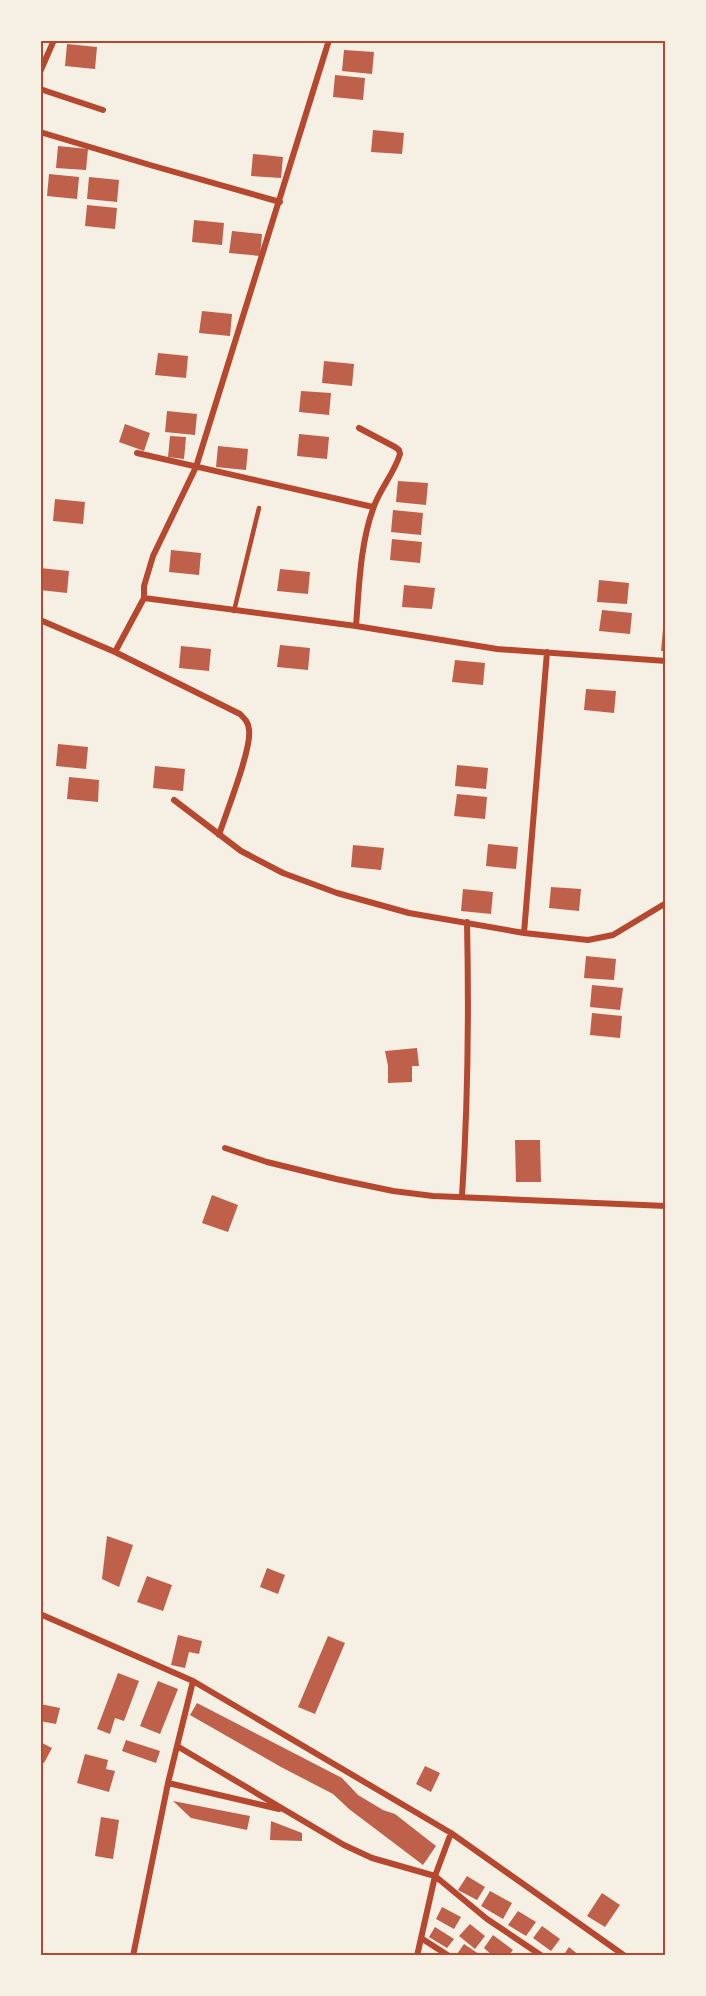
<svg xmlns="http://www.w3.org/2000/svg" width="706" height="1996" font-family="'Space Grotesk',sans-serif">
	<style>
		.building { fill: #bf614a }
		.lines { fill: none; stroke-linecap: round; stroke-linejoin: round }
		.service { stroke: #b5482f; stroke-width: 4.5 }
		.minor { stroke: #b5482f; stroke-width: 6 }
		.neatline { fill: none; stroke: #b5482f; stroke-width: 2 }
	</style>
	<rect width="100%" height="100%" fill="#f6efe4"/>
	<!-- building -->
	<path class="building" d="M67 44 97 47 95 69 65 66Z
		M344 50 374 52 372 74 342 71Z
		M335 75 365 78 363 100 333 97Z
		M373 130 404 133 402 154 371 152Z
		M58 146 88 149 86 170 56 168Z
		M253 154 283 157 281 178 251 176Z
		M49 174 79 177 77 199 47 196Z
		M89 177 119 180 117 202 87 199Z
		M87 205 117 208 115 229 85 226Z
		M194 220 224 223 222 245 192 242Z
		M232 231 262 234 260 256 229 253Z
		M202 311 232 314 230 336 199 333Z
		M158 353 188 356 186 378 155 375Z
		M324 361 354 364 352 386 322 383Z
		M301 391 331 393 329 415 299 412Z
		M167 411 197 414 195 435 165 432Z
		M125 424 150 433 144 451 119 442Z
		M299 434 329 437 327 459 297 456Z
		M170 436 186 437 184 459 168 457Z
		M218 446 248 449 246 470 216 467Z
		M398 481 428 483 426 505 396 502Z
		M55 499 85 502 83 524 53 521Z
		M393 510 423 513 421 535 391 532Z
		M392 539 422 542 420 563 390 560Z
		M171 550 201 553 199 575 169 572Z
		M40 568 69 571 67 593 40 590Z
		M280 569 310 572 308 594 277 591Z
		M599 580 629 583 627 604 597 602Z
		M404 585 435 588 432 609 402 607Z
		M602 610 632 613 630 634 599 631Z
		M663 629H666V651H661Z
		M280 645 310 648 308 670 277 667Z
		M181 646 211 649 209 671 179 668Z
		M455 660 485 663 483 685 452 682Z
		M586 689 616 691 614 713 584 710Z
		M58 744 88 747 86 769 56 766Z
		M457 765 488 768 486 789 455 786Z
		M155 766 185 769 183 791 153 788Z
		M69 777 99 780 98 802 67 799Z
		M457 794 487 797 485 819 454 816Z
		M488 844 518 847 516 869 486 866Z
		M353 845 384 848 381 870 351 867Z
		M551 887 581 889 579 911 549 908Z
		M463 889 493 892 491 914 461 911Z
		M586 956 616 959 614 980 584 978Z
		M592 985 623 988 620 1010 590 1007Z
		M592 1013 622 1016 620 1038 590 1035Z
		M417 1048 419 1066H412V1082L388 1083V1066L385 1051Z
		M515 1140H540L541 1182H516Z
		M212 1195 238 1205 228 1232 202 1223Z
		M107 1536 133 1545 119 1587 102 1579Z
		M267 1568 285 1575 278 1594 260 1587Z
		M147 1576 172 1585 163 1611 137 1602Z
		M178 1635 202 1641 199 1654 189 1652 185 1668 171 1665Z
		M328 1636 345 1643 315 1714 298 1707Z
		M118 1673 139 1681 124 1721 115 1718 110 1734 97 1729Z
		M158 1681 178 1689 160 1734 140 1726Z
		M197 1703 342 1778 358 1795 383 1810 395 1814 436 1846 423 1865 349 1809 333 1794 281 1767 190 1715Z
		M40 1704 60 1708 56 1724 40 1721Z
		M126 1740 160 1751 156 1763 122 1751Z
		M40 1742 52 1748 44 1763 40 1761Z
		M85 1754 108 1760 106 1769 115 1771 109 1792 77 1783Z
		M425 1766 440 1773 431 1792 416 1784Z
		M173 1801 250 1816 247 1830 191 1818Z
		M101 1817 119 1820 113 1859 95 1856Z
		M271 1821 302 1833V1841L270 1840Z
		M467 1876 485 1887 477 1900 458 1890Z
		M490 1891 512 1903 503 1919 481 1906Z
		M602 1893 620 1905 605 1927 587 1916Z
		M442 1907 461 1917 454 1929 436 1919Z
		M518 1911 536 1922 526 1936 508 1925Z
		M470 1924 485 1936 475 1949 459 1936Z
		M542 1926 560 1939 551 1951 533 1938Z
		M435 1927 454 1939 447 1948 429 1937Z
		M493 1935 513 1950 508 1956H493L484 1948Z
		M464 1944 482 1956 457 1954Z
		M569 1947 580 1956H563Z"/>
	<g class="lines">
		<!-- service -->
		<path class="service" d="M234 611 259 508"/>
		<!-- minor -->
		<path class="minor" d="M329 40 196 467 153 556 144 586V598L356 626 497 649 666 661
			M40 72 54 40
			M40 89 103 110
			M40 132 150 165 280 202
			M137 453 373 507
			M40 620 115 652 240 714C245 719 249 723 249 730 252 748 226 813 219 835
			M356 626C359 588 360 545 373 509 379 490 394 474 400 454L399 450 395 447 359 428
			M115 652 144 598
			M174 800 241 851 283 873 337 893 409 913 524 933 588 940 613 935 666 903
			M524 933 547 652
			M225 1148 267 1162 336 1179 393 1191 433 1196 666 1206
			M462 1196C468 1104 469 1014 467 922
			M40 1614 193 1681 451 1833 625 1956
			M177 1746 344 1845 372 1858 435 1876 487 1919 542 1956
			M168 1783 279 1809
			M421 1938 449 1956
			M133 1956 168 1783 193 1681
			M417 1956 435 1876 451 1833"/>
	</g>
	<!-- border -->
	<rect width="706" height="1996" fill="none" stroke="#f6efe4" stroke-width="84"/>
	<rect x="42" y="42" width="622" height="1912" class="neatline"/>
</svg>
